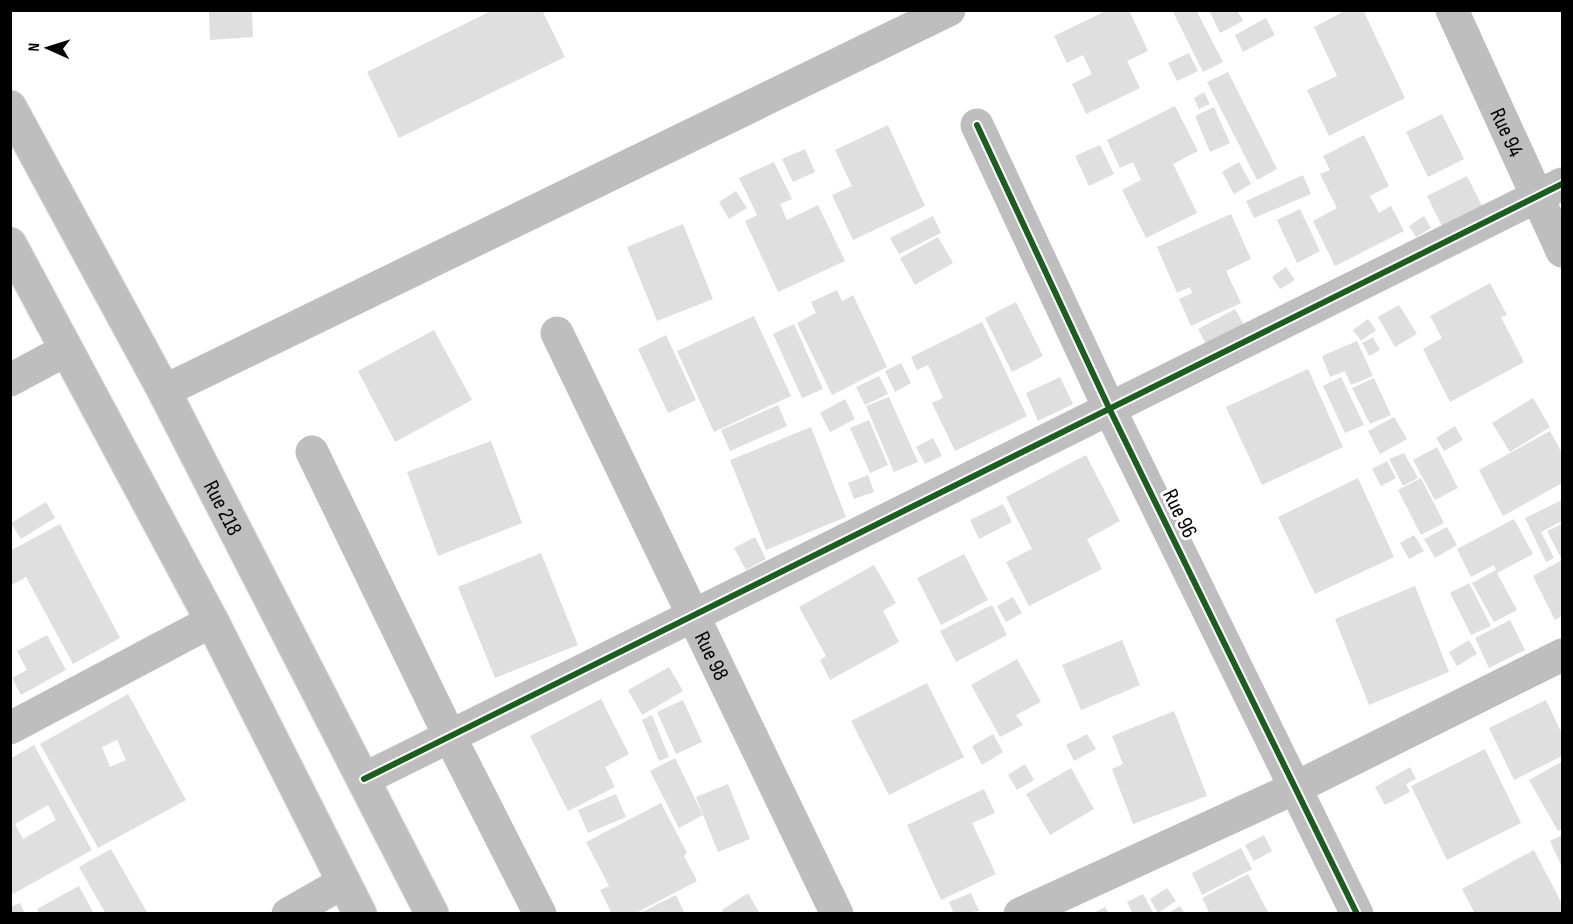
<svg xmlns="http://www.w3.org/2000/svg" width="1573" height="924" font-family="'Sofia Sans Condensed',sans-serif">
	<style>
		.building { fill: #dfdfdf; fill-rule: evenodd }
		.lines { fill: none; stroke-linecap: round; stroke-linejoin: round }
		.trunk-casing { stroke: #dbdbdb; stroke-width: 35 }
		.minor { stroke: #bebebe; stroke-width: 33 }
		.trunk { stroke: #bebebe; stroke-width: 33 }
		.cycleway-casing { stroke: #fff; stroke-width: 10 }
		.cycleway { stroke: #1b5e20; stroke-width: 6 }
		.labels { text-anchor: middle; stroke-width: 6; stroke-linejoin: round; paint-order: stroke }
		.street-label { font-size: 22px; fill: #000; stroke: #fff }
	</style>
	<rect width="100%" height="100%" fill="#fff"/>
	<!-- building -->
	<path class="building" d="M209 10H252L253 37 210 40Z
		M493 10H542L565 57 399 138 367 72Z
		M1108 10H1129L1148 51 1127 61 1140 88 1086 114 1072 84 1092 74 1083 55 1067 63 1054 36Z
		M1172 10H1196L1223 62 1203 72Z
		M1209 10H1237L1243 21 1220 33Z
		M1347 10H1363L1405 98 1329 136 1307 90 1337 76 1314 27Z
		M1266 18 1275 35 1243 52 1235 35Z
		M1189 53 1198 71 1177 81 1168 63Z
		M1228 72 1277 169 1257 180 1207 82Z
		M1204 92 1210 104 1199 109 1194 98Z
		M1175 106 1198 151 1173 164 1197 213 1146 238 1122 190 1141 180 1133 162 1120 168 1107 140Z
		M1214 107 1230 143 1210 152 1195 116Z
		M1442 114 1464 159 1428 177 1406 132Z
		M888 125 925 206 853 240 832 195 852 186 835 150Z
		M1364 135 1389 186 1370 196 1379 213 1391 206 1404 231 1335 266 1313 221 1337 208 1320 174 1330 170 1323 156Z
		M1100 145 1114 174 1089 186 1075 156Z
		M805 149 815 172 793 182 782 159Z
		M774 162 792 199 780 204 787 220 818 205 845 261 778 292 745 221 757 215 739 178Z
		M1239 162 1251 184 1234 194 1222 172Z
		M1303 175 1311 194 1254 218 1246 201Z
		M1467 176 1482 206 1442 226 1427 196Z
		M736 191 747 208 729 219 719 202Z
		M1300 209 1320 251 1297 263 1277 220Z
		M1231 214 1251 259 1226 271 1241 303 1191 326 1179 299 1192 293 1190 287 1177 293 1157 247Z
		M933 216 941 233 899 254 890 238Z
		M1424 216 1431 228 1416 237 1409 226Z
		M683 224 713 299 657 321 627 247Z
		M938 237 953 263 915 285 900 258Z
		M1286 267 1295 280 1280 289 1272 277Z
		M1490 283 1507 315 1501 317 1524 362 1450 402 1423 349 1442 338 1430 316Z
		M837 290 842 301 853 295 887 367 832 395 797 323 816 313 811 302Z
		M1016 302 1043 356 1012 372 985 318Z
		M1399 305 1417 334 1395 347 1378 317Z
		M1235 309 1244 325 1207 346 1198 329Z
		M754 316 791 396 714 432 677 351Z
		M1368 319 1376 330 1361 341 1353 330Z
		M982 322 1027 416 955 451 932 403 943 398 928 365 917 370 911 357Z
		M794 324 823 389 802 398 773 334Z
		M434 330 472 400 395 442 358 371Z
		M666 335 696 400 668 413 638 349Z
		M1373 337 1380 350 1369 356 1362 343Z
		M1357 341 1373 376 1351 385 1345 371 1330 377 1322 356Z
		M901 363 911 383 895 392 885 371Z
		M1308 369 1343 447 1262 485 1226 407Z
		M879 376 888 394 865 405 856 387Z
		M1060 377 1073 404 1038 421 1026 393Z
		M1341 377 1364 425 1345 433 1323 386Z
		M1374 378 1391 415 1370 424 1352 388Z
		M889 397 918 462 894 472 866 406Z
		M1533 398 1550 427 1510 452 1492 423Z
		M845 399 855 419 830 432 820 413Z
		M778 405 787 426 730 451 721 430Z
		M1394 417 1407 439 1380 454 1368 431Z
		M869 420 888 465 870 473 850 428Z
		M1455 426 1463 440 1444 451 1436 438Z
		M811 427 846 517 766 550 730 460Z
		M1550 431 1562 453V483L1503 516 1479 470Z
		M933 438 942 456 925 464 916 447Z
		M491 441 522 523 438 556 407 472Z
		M1437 447 1458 488 1435 500 1413 460Z
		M1404 453 1418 478 1403 486 1389 459Z
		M1086 455 1120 521 1087 539 1102 569 1029 606 1006 562 1032 549 1006 497Z
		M1387 461 1396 478 1381 486 1372 469Z
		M868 475 874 492 854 499 848 483Z
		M1358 478 1394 557 1315 594 1278 517Z
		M1421 478 1444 523 1421 535 1398 490Z
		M1562 500V521L1541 532 1554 558 1546 562 1525 518Z
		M46 502 55 518 21 539 11 523Z
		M1003 504 1012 522 979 539 970 520Z
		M1514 519 1533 554 1497 573 1517 610 1494 622 1472 583 1496 570 1494 565 1471 577 1457 549Z
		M60 524 120 638 73 664 26 577 10 586V551Z
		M1562 524V616L1555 620 1533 576 1562 560 1547 531Z
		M1447 527 1457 545 1435 558 1424 539Z
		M1414 535 1424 551 1409 559 1400 543Z
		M755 537 766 559 746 570 734 548Z
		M541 553 578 645 495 678 458 587Z
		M964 554 988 600 941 625 917 578Z
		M874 565 896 603 883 611 899 642 830 680 820 660 826 656 799 607Z
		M1469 583 1491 626 1471 635 1450 593Z
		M1415 586 1449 672 1369 705 1335 619Z
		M1013 597 1022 613 1006 622 997 606Z
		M992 605 1007 635 956 662 940 631Z
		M1510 620 1525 650 1489 668 1475 638Z
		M47 635 66 670 21 695 12 678 27 670 17 651Z
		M1122 640 1140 685 1081 710 1062 665Z
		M1469 640 1477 654 1457 666 1449 652Z
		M1017 659 1041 702 1016 715 1023 725 1000 737 971 685Z
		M669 667 683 691 642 715 628 690Z
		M927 683 964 757 889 795 851 721Z
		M128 694 186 800 98 848 40 744ZM117 740 126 760 110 767 102 747Z
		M601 699 629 754 605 767 615 787 568 811 530 736Z
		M683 700 702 742 676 754 657 712Z
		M1546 700 1562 734V756L1514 780 1489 728Z
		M1174 711 1207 796 1133 824 1112 769 1123 764 1112 736Z
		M652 715 669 757 659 761 642 720Z
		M993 734 1003 752 982 765 972 746Z
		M1087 734 1096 749 1074 761 1066 745Z
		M34 745 92 850 13 894 10 889V759ZM48 805 56 820 23 839 15 824Z
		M1485 749 1521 823 1447 860 1411 786Z
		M675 758 703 815 679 828 650 771Z
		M1561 762 1562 829 1558 831 1529 780Z
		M1025 764 1034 780 1017 790 1008 775Z
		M1410 767 1416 779 1406 784 1410 792 1385 805 1375 787Z
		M1071 768 1094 809 1050 835 1026 794Z
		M728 784 750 839 718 852 696 797Z
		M984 789 995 813 972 823 996 874 941 900 907 825Z
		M616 794 626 817 588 833 578 810Z
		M661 803 687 853 684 856 697 881 634 914H612L600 890 609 886 586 842Z
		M1264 835 1272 851 1254 861 1245 845Z
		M1562 835V867L1550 841Z
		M1241 848 1252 869 1202 895 1192 873Z
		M111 849 148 914H106L79 867Z
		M1534 850 1562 904V914H1475L1462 889Z
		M1248 874 1269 914H1210L1202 898Z
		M79 886 94 914H39L37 909Z
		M1167 888 1176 901 1158 913 1150 899Z
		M748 893 760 914H724L722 910Z
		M971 893 979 911 954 914 949 902Z
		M1143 894 1154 914H1133L1127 902Z
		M676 895 685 914H638Z
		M20 903 25 914H10V907Z
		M1180 906 1185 914H1167Z
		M1105 907 1109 914H1092Z"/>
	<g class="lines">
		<defs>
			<g id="trunk">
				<path id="s3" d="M10 107 164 391 432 914"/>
				<path d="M10 244 212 621 360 914"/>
			</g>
		</defs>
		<!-- trunk casing -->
		<use href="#trunk" class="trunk-casing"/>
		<!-- minor -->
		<g class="minor">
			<path id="s1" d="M1452 10 1562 251"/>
			<path d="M977 125 1110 410 1357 914"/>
			<path id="s2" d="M557 333 837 914"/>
			<path d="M10 380 66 350"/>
			<path d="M164 391 949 10"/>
			<path d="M312 452 450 737 540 914"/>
			<path d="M10 728 212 621"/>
			<path d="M364 779 1562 184"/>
			<path d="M288 914 344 882"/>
			<path d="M1020 914 1295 788 1562 655"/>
		</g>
		<!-- trunk -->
		<use href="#trunk" class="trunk"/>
		<defs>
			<path id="cycleway" d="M977 125 1110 410 1357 914
				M364 779 1562 184"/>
		</defs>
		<!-- cycleway casing -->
		<use href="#cycleway" class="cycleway-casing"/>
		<!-- cycleway -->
		<use href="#cycleway" class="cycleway"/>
	</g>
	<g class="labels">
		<!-- street labels -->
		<g class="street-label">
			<text dy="8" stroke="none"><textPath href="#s1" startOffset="134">Rue 94</textPath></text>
			<text dy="8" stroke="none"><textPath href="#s3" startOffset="454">Rue 218</textPath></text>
			<text transform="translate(1181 513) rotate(64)" y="8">Rue 96</text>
			<text dy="8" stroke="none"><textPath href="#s2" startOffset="358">Rue 98</textPath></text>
		</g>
	</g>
	<!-- border -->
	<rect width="1573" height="924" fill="none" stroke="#000000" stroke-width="24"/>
	<!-- north arrow -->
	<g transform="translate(48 48) rotate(273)" stroke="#ffffff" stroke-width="4.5" paint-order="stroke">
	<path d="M0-4.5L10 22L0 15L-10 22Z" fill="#000000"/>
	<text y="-9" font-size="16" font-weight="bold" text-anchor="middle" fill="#000000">N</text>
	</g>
</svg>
